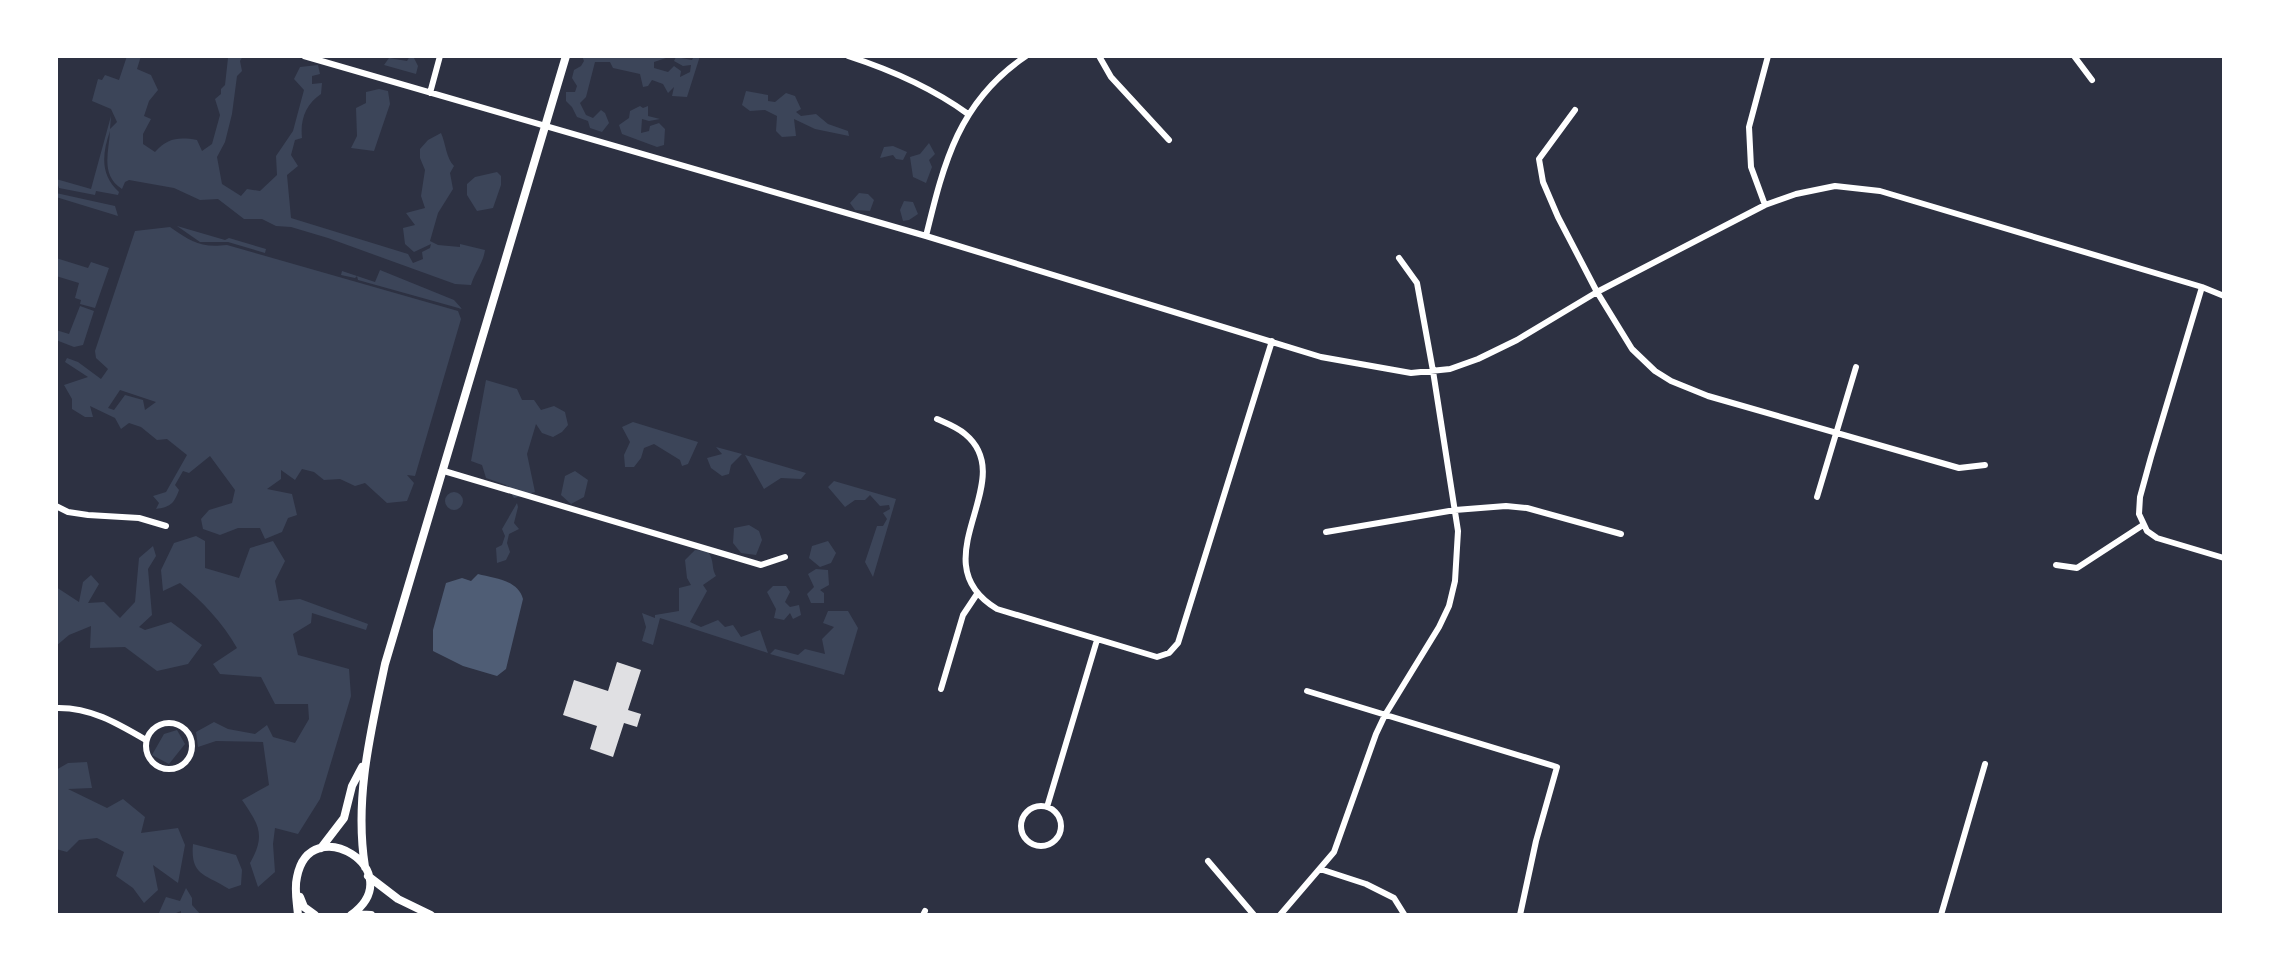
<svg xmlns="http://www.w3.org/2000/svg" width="2280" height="971" font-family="Commissioner,sans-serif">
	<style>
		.green { fill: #3c4559; fill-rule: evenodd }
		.water { fill: #4f5d75 }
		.building { fill: #e0e0e3 }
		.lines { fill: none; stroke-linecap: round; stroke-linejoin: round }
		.minor { stroke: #fff; stroke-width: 6 }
		.tertiary { stroke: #fff; stroke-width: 8 }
	</style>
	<rect width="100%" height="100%" fill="#2d3142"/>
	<!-- green -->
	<path class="green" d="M127 56H141L137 69 151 75 158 90 149 101 144 116 151 119 143 134V144L155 152C168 138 178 137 197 140L202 151 212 144 220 115 215 99 221 94V89L225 85 228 58 243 56 240 61 242 71 237 76 232 114 225 142 217 157 222 184 241 196 247 189 260 191 277 175 276 156 293 131 304 90 294 79 300 67 318 65 320 74 312 76V84L322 83 321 94C306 104 300 119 302 138L295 140 291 155 298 166 287 175 291 218 408 254 413 263 423 259 422 252 430 248 431 244 414 252 405 244 403 228 415 225 406 213 425 208 421 196 425 170 420 158V149L428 140 441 133C446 144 446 158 454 166L450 173 453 189 438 213 430 241 438 245 460 247V244L485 250C483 264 475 272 471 285L455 284 328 238 291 227 276 226 262 219H244L218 199 200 200 174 188 129 180 125 182 122 189C100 175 109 152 110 131 102 154 100 175 119 192L118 195 96 191 95 195 59 188 56 179 91 189 111 116 110 129 117 122 111 109 92 101 98 79 102 80 105 75 119 80Z
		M410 56H413L418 66 416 74 384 65 389 58 407 61Z
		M582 56H672L654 62V68L668 72 674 66 681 71 680 77 690 72 691 65 683 66 674 61 676 57 692 60 694 56H700L687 97 672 96 674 87 668 93 663 84 652 80 648 86 643 87 640 74 613 68 610 62H595L586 97 580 103 586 115 593 118 601 110 605 113 609 123 602 132 590 128 588 121 577 117 572 107 566 101V92H575L577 86 572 78 574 70 581 66 584 61Z
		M379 89 388 91 390 104 374 151 351 148 357 136 356 108 366 103V92Z
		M746 91 768 95V101L775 102 786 93 795 96 801 109 796 112 801 116 816 114 828 124 848 131 849 136 815 129 794 119 796 136 782 137 776 131 777 116 765 110 750 111 742 105Z
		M640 106 643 108 648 106V116L660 119 649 121 642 119 641 133 649 131 650 126 659 123 665 129 664 145 657 147 622 134 619 125 629 118 630 111Z
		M929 143 935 154 929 160 932 167 926 183 913 177 910 157 920 154Z
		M893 146 907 152 903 160 896 159 893 155 880 158 884 147Z
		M497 172 501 176V185L493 208 477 211 467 195V184L475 177Z
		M56 193 115 206 118 216 56 197Z
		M859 193 868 194 874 200 870 211 855 210 850 203Z
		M904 201 913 202 918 214 909 220 903 221 900 210Z
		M177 226 225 240 229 238 266 249 265 253 228 242H200Z
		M170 227C192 242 200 248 227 245L458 311 461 319 415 476 407 475 414 483 407 501 387 503 365 483 355 486 340 479 324 480 314 472 302 469 295 480 281 470V479L267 489 292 494 297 515 288 518 282 532 265 539 260 528H238L220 535 203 529 201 519 209 510 232 503 235 490 210 456 189 473 183 471 175 485 179 490C174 504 170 507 156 509L159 503 153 496 166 492 187 455 167 439 157 440 141 427 129 423 121 429 115 418 90 406 93 417H85L72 409V399L64 385 88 377 65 362 67 358 78 362 101 379 108 369 96 358 95 351 135 231ZM120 390 156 402 145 410 143 400 125 395 114 410 108 408Z
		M56 258 88 268 91 262 109 268 95 308 80 304 81 300 75 298 79 283 56 276Z
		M380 270 454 300 462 309 358 280 357 276 355 278 341 275 342 271 375 282Z
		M80 306 94 311 83 345 74 347 56 340V330L69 334Z
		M486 380 517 389 522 400H534L541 410 554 406 565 412 568 425 562 432 553 437 542 433 536 424 527 454 535 492 514 498 506 485 486 478 482 465 471 461Z
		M633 422 698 442 688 464 682 466 680 460 654 444 644 448 641 458 634 467H625L624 455 630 442 622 427Z
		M716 447 742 454 731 465 729 474 722 476 711 468 707 458 722 454Z
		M745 455 806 473 801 479 781 478 764 489Z
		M575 471 588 480 584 497 571 504 561 495 565 476Z
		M834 481 896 499 873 577 865 562 877 526H883L887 519 883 513 890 509 889 505 880 506 870 495 865 500H855L845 507 828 487Z
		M445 501a9 9 0 1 1 18 0a9 9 0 1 1-18 0Z
		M517 503 518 507 514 523 519 529 509 534 507 543 510 552 506 560 497 563 496 548 502 545 505 536 502 529Z
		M749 525 759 531 762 540 756 555 741 553 733 543 734 528Z
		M196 536 205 541V568L239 578 250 548 273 541 285 561 275 581 279 601 300 599 368 624 366 630 312 613 311 623 293 634 298 655 349 669 351 696 320 799 298 834 275 828 273 844 275 872 258 887 250 863C266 835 259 825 242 800L269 785 263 742 216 741 198 747 196 732 214 722 228 729 255 734 267 725 273 737 295 743 309 719 308 704H275L261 677 220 674 213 664 237 648C222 622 203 602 180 583L163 591 161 570 174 543Z
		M828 541 836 553 831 563 820 567 809 558 812 546Z
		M153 546 156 556 148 569 152 615 139 627 145 630 171 622 202 645 188 664 157 671 125 647 90 648 91 626 69 635 56 646V587L79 602 83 582 91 575 99 584 88 603 104 602 120 618 135 602 139 558Z
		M695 550 708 551C715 563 711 567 716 576L703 585 707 591 690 622 701 627 718 620 725 627 733 625 741 637 760 630 768 653 660 618 653 645 642 641 646 627 642 613 655 618V615L679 611V588L691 585 687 578 685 560Z
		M816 569 828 570 829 585 820 590 824 593V603H811L807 594 814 587 808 574Z
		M773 586H786L790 592 785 602 790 607 799 605 801 615 793 619 790 613 784 620 774 618 776 609 767 592Z
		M828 611H848L858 628 844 675 770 654 775 649 798 655 805 649 825 654 822 639 834 627 823 623Z
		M177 730 185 744 169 764 152 755 164 734Z
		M87 762 92 788 68 789 107 808 123 799 145 817 141 833 178 828 185 845 178 883 153 865 158 890 144 903 133 888 116 876 124 852 97 838 79 840 67 852 56 849V770L68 763Z
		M193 844 236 855 242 870 241 885 229 889C206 874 190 876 193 844Z
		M186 888 192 898V905L201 915H181V911L171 915H158L166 897 180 901Z"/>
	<!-- water -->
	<path class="water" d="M478 574C494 578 518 580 523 599L506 669 497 676 463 666 433 651V630L446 583 462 578 471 581Z"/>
	<!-- building -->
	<path class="building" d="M617 662 641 670 628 710 641 714 637 727 624 723 613 757 590 749 597 726 563 715 574 680 608 691Z"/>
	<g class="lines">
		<!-- minor -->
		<path class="minor" d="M304 56 926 236 1321 357 1411 373 1450 369 1478 359 1517 340 1597 292 1765 205 1796 194 1835 186 1880 191 2202 287 2224 296
			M848 56C891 70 931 87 968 114
			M1099 56 1111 77 1169 140
			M2074 56 2092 80
			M430 93 440 56
			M1575 110 1539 159 1543 182 1558 217 1597 292 1632 349 1655 371 1671 381 1708 396 1959 468 1985 465
			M1765 205 1751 167 1749 127 1768 56
			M926 236C944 162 959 101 1026 56
			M2202 287 2151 457 2140 497 2139 514 2147 531 2157 538 2224 558
			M937 419C946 423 957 427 965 434 1022 481 917 561 997 609L1157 657 1169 653 1178 643 1272 341
			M444 471 761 565 785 557
			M1817 497 1856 367
			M56 506 68 512 88 515 139 518 166 526
			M1326 532 1455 510 1506 506 1527 508 1621 534
			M2056 565 2077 568 2143 525
			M941 689 963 615 977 594
			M1307 691 1557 767 1536 841 1520 915
			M56 708C90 707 117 723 146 740
			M146 746a23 23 0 1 1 46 0a23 23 0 1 1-46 0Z
			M1021 826a20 20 0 1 1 40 0a20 20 0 1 1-40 0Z
			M1047 807 1097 640
			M1208 861 1254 915
			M1320 869 1366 884 1394 898 1404 914
			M923 915 925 911
			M1280 915 1334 852 1376 734 1385 715 1439 627 1449 606 1455 581 1458 531 1433 371 1417 283 1399 258
			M1941 915 1985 764"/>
		<!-- tertiary -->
		<path class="tertiary" d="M321 848 344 818 352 786 362 767
			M365 867C354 798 371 731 385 664L566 56
			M368 876 398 899 431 915
			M300 897 304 907 315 915
			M353 914 371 915
			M298 915C297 903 294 889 297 877 310 809 412 871 351 915"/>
	</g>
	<!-- border -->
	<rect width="2280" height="971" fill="none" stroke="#ffffff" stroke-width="116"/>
</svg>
